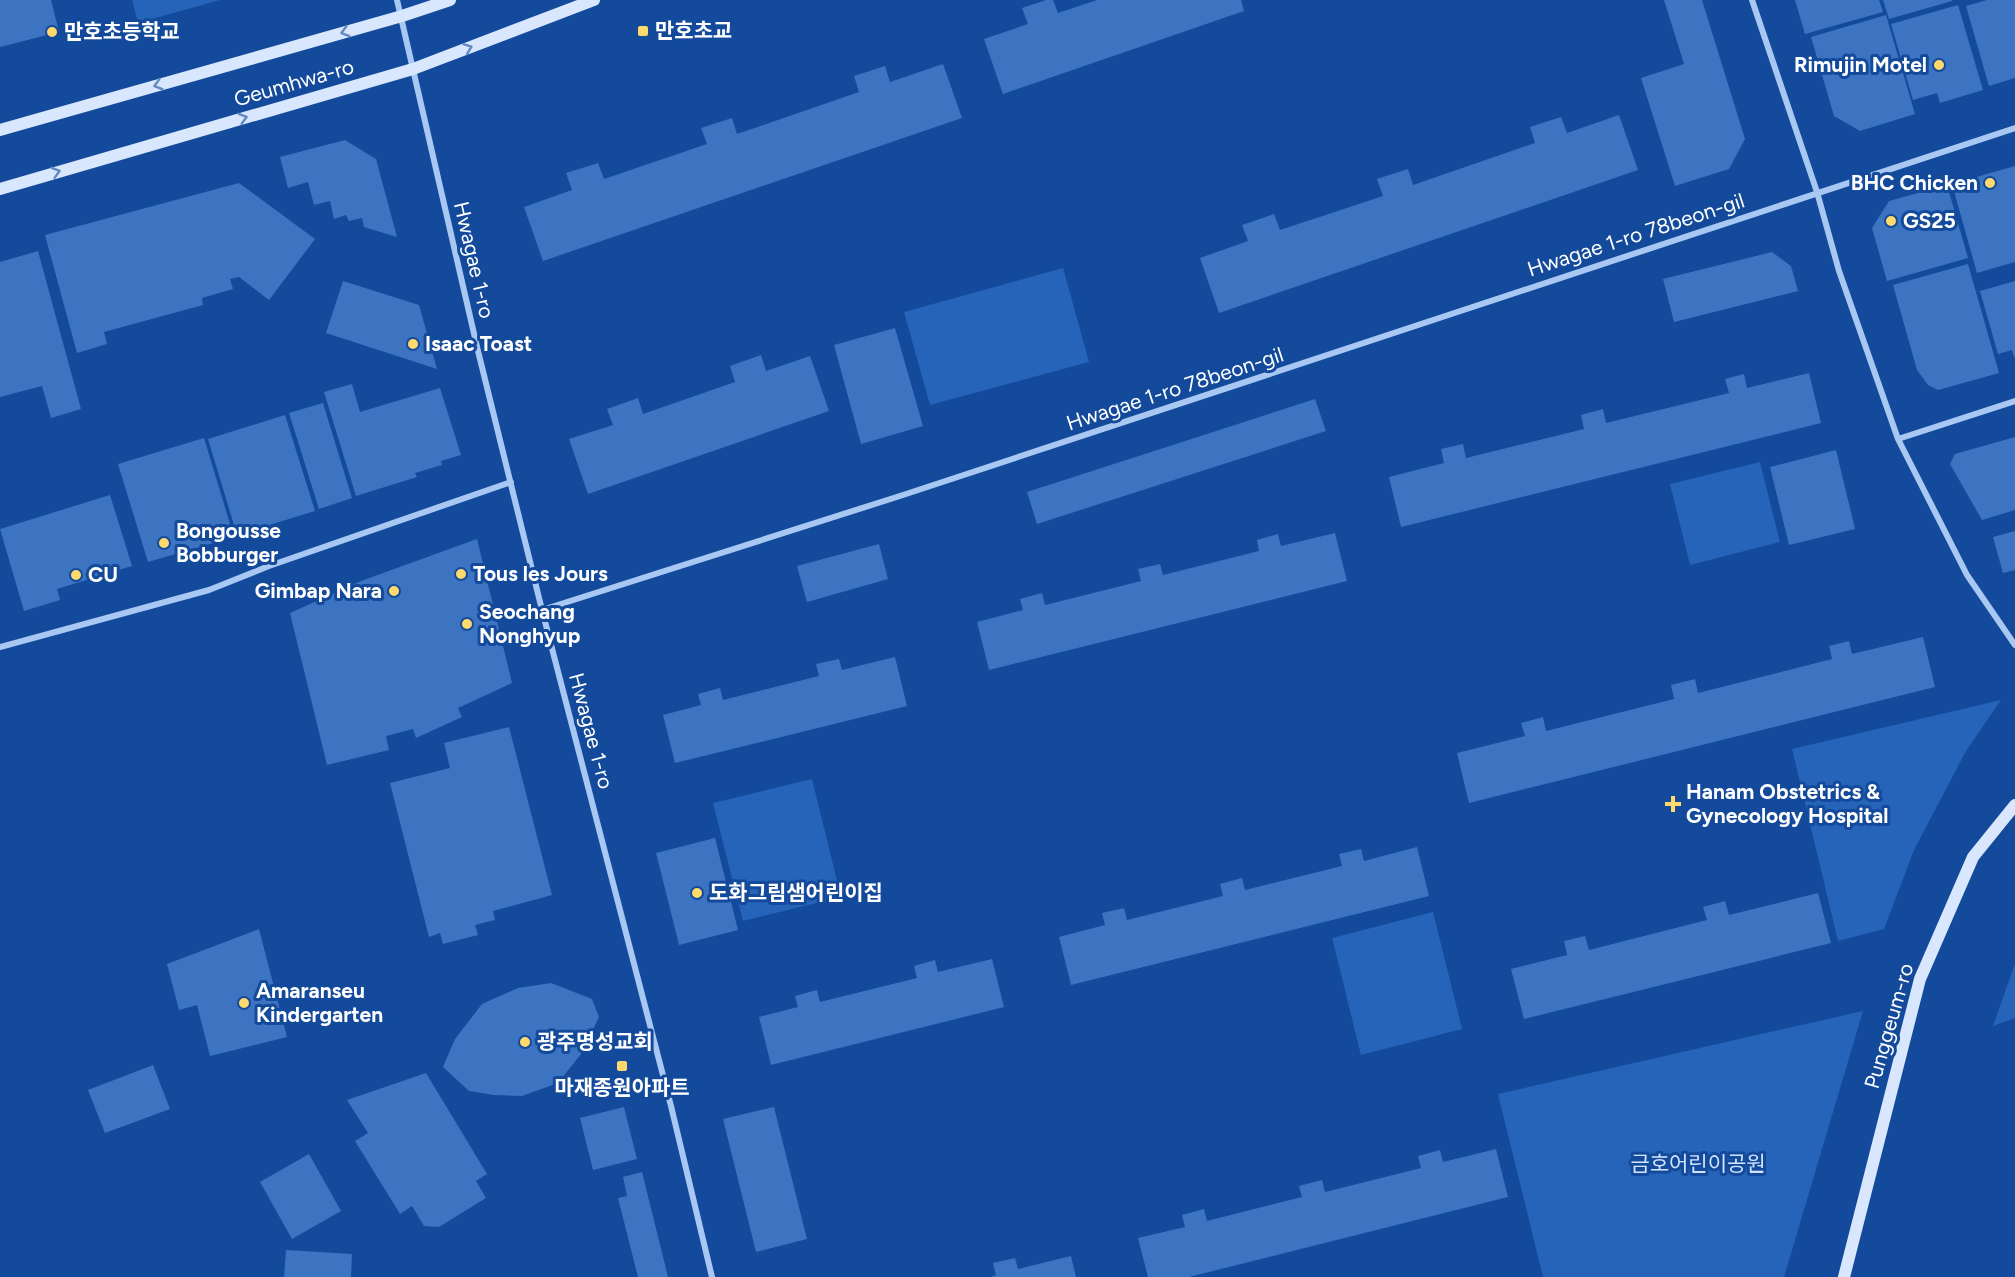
<svg xmlns="http://www.w3.org/2000/svg" width="2015" height="1277" font-family="Figtree,'Noto Sans KR',sans-serif">
	<style>
		.green { fill: #2664b9 }
		.building { fill: #3c74c2 }
		.lines { fill: none; stroke-linecap: round; stroke-linejoin: round }
		.street { stroke: #a8c8f3; stroke-width: 6 }
		.secondary { stroke: #d8e7fd; stroke-width: 12 }
		.oneway { stroke: #6289c2 }
		.poi-dot { fill: #ffd96b; stroke: #134a9b; stroke-width: 2 }
		.labels { text-anchor: middle; stroke-width: 6; stroke-linejoin: round; paint-order: stroke }
		.poi-label { font-size: 21px; font-weight: bold; fill: #fff; stroke: #134a9b; text-anchor: start }
		.street-label { font-size: 21px; fill: #fff; stroke: #134a9b }
		.park-label { font-size: 21px; fill: #d0e3fd; stroke: #134a9b }
	</style>
	<rect width="100%" height="100%" fill="#134a9b"/>
	<!-- green -->
	<path class="green" d="M132 0H220L138 23Z
		M1063 268 1089 362 930 405 904 312Z
		M1760 462 1780 542 1690 565 1670 484Z
		M2001 700 1966 751 1914 850 1884 929 1838 941 1792 749Z
		M812 779 841 897 743 921 713 803Z
		M1433 912 1462 1029 1361 1055 1332 938Z
		M2015 964V1018L1993 1026 2014 966Z
		M1863 1011 1784 1277H1543L1498 1094Z"/>
	<!-- building -->
	<path class="building" d="M0 0H51L59 32 0 47Z
		M1046 0H1053L1058 13 1097 0H1241L1244 11 1003 94 984 39 1028 24 1022 8Z
		M1664 0H1702L1745 139 1729 169 1675 186 1641 78 1684 64Z
		M1795 0H1879L1883 12 1805 34Z
		M1883 0H1952V1L1889 19Z
		M1987 0H2015V78L1989 86 1966 6Z
		M1958 5 1983 90 1940 103 1937 93 1913 100 1891 24Z
		M1886 15 1915 114 1860 131 1834 116 1811 37Z
		M943 64 962 118 543 261 524 207 572 190 566 173 598 163 604 179 707 144 701 128 732 118 737 134 859 92 854 76 885 66 890 82Z
		M1619 115 1638 170 1219 313 1200 258 1248 241 1242 225 1274 214 1280 230 1383 196 1377 179 1408 169 1413 185 1535 143 1530 127 1561 117 1567 133Z
		M345 140 376 159 397 237 364 227 362 218 349 221 346 215 334 219 330 201 314 205 308 182 288 188 280 157Z
		M2015 166V262L1977 273 1952 184Z
		M239 183 315 239 269 300 239 277 230 279 233 289 202 298 203 305 104 332 107 344 77 353 45 235Z
		M1947 185 1968 258 1887 281 1872 228 1889 201Z
		M38 251 81 409 51 418 42 386 0 397V262Z
		M1772 252 1791 266 1798 291 1674 322 1663 279Z
		M1968 264 1999 373 1938 390 1928 385 1917 370 1893 285Z
		M343 281 419 305 437 369 326 333Z
		M2015 281V357H2014L2012 350 1998 354 1980 291Z
		M895 328 923 426 861 444 834 345Z
		M761 355 766 371 810 356 829 411 588 494 569 439 613 425 607 409 638 398 643 414 735 382 730 366Z
		M1809 373 1821 423 1401 527 1389 477 1444 463 1441 449 1463 444 1466 458 1584 429 1581 415 1603 409 1606 423 1729 393 1725 379 1744 374 1747 388Z
		M352 384 360 412 440 388 461 455 441 461 442 465 415 473 417 477 356 496 324 392Z
		M1315 399 1326 431 1037 524 1027 492Z
		M323 403 352 498 319 509 289 413Z
		M285 415 315 511 237 535 208 439Z
		M2015 437V510L1982 520 1950 464 1955 454Z
		M204 438 234 537 148 562 118 464Z
		M1836 450 1855 529 1789 545 1770 467Z
		M110 495 132 566 57 589 60 600 24 611 0 529Z
		M2015 531V570L2003 573 1993 537Z
		M1335 533 1347 581 989 670 977 622 1023 610 1020 599 1042 593 1045 605 1141 581 1138 569 1160 564 1163 575 1259 551 1257 540 1278 534 1281 546Z
		M477 539 512 683 458 708 462 717 416 738 413 729 386 736 389 750 327 765 290 613 361 581Z
		M879 544 888 579 807 602 797 566Z
		M1923 637 1935 687 1469 803 1457 753 1525 736 1521 723 1543 717 1546 731 1674 699 1671 685 1695 679 1698 693 1832 659 1829 646 1849 641 1852 654Z
		M895 657 907 706 675 763 663 715 701 705 698 694 720 688 723 700 819 676 816 664 839 659 842 670Z
		M509 727 552 895 493 911 495 920 475 925 478 935 443 944 440 933 429 937 390 783 450 768 444 743Z
		M715 838 738 930 679 945 656 853Z
		M1417 847 1429 896 1071 985 1059 937 1105 925 1102 913 1124 908 1127 920 1223 896 1220 884 1242 878 1245 890 1342 866 1339 854 1361 849 1364 861Z
		M1818 893 1831 943 1524 1019 1511 969 1567 955 1564 941 1585 936 1589 950 1707 920 1703 907 1725 901 1729 915Z
		M259 929 287 1037 210 1056 197 1005 179 1010 167 964Z
		M992 959 1004 1007 771 1065 759 1017 798 1007 795 996 817 990 820 1002 917 978 914 966 935 960 938 972Z
		M551 983 592 999 599 1017 581 1054 558 1083 522 1096 494 1095 469 1091 443 1067 455 1039 482 1004 518 988Z
		M153 1065 170 1109 105 1133 88 1090Z
		M426 1073 487 1174 476 1181 486 1198 439 1227 424 1226 412 1206 400 1214 355 1141 368 1133 347 1100Z
		M624 1107 637 1159 593 1170 580 1118Z
		M774 1107 807 1239 756 1252 723 1119Z
		M1496 1149 1508 1197 1189 1277H1148L1138 1238 1185 1227 1182 1215 1204 1209 1207 1221 1302 1197 1299 1186 1322 1180 1325 1192 1421 1168 1418 1156 1440 1150 1443 1162Z
		M309 1154 341 1211 292 1239 260 1182Z
		M642 1172 668 1277H638L618 1198 627 1196 623 1177Z
		M286 1250 352 1254 351 1277H284Z
		M1071 1256 1076 1277H991L996 1275 993 1263 1015 1258 1018 1269Z"/>
	<g class="lines">
		<!-- street -->
		<path class="street" d="M397 0 478 351 542 610 671 1106 712 1277
			M1752 0 1817 192 1839 271 1898 439 1967 575 2015 645
			M1898 439 2015 401
			M542 610 903 495 2015 128
			M0 647 209 590 269 566 511 482"/>
		<!-- secondary -->
		<path class="secondary" d="M0 130 402 16 450 0
			M0 189 413 69 594 0
			M1844 1277 1920 979 1973 857 2015 805"/>
	</g>
	<!-- one-way arrows -->
	<defs><path id="oneway-chevron" d="M-2-3.5L2.5 0L-2 3.5" fill="none" stroke-width="1.6" stroke-linecap="round" stroke-linejoin="round" transform="scale(1.5)"/></defs>
	<g class="oneway">
		<use href="#oneway-chevron" transform="translate(345 32) rotate(164)"/>
		<use href="#oneway-chevron" transform="translate(468 48) rotate(-21)"/>
		<use href="#oneway-chevron" transform="translate(158 85) rotate(164)"/>
		<use href="#oneway-chevron" transform="translate(243 118) rotate(-16)"/>
		<use href="#oneway-chevron" transform="translate(56 172) rotate(-16)"/>
	</g>
	<!-- markers -->
	<g class="poi-dot">
		<rect x="637" y="25" width="12" height="12" rx="3"/>
		<circle cx="52" cy="32" r="6"/>
		<circle cx="1939" cy="65" r="6"/>
		<circle cx="1990" cy="183" r="6"/>
		<circle cx="1891" cy="221" r="6"/>
		<circle cx="413" cy="344" r="6"/>
		<circle cx="164" cy="543" r="6"/>
		<circle cx="461" cy="574" r="6"/>
		<circle cx="76" cy="575" r="6"/>
		<circle cx="394" cy="591" r="6"/>
		<circle cx="467" cy="624" r="6"/>
		<path d="M1670 795h6v6h6v6h-6v6h-6v-6h-6v-6h6z"/>
		<circle cx="697" cy="893" r="6"/>
		<circle cx="244" cy="1003" r="6"/>
		<circle cx="525" cy="1042" r="6"/>
		<rect x="616" y="1060" width="12" height="12" rx="3"/>
	</g>
	<g class="labels">
		<!-- poi labels -->
		<g class="poi-label">
			<text x="655" y="38">만호초교</text>
			<text x="64" y="39">만호초등학교</text>
			<text x="1927" y="72" text-anchor="end">Rimujin Motel</text>
			<text x="1978" y="190" text-anchor="end">BHC Chicken</text>
			<text x="1903" y="228">GS25</text>
			<text x="425" y="351">Isaac Toast</text>
			<text x="176" y="538">Bongousse<tspan x="176" dy="24">Bobburger</tspan></text>
			<text x="473" y="581">Tous les Jours</text>
			<text x="88" y="582">CU</text>
			<text x="382" y="598" text-anchor="end">Gimbap Nara</text>
			<text x="479" y="619">Seochang<tspan x="479" dy="24">Nonghyup</tspan></text>
			<text x="1686" y="799">Hanam Obstetrics &amp;<tspan x="1686" dy="24">Gynecology Hospital</tspan></text>
			<text x="709" y="900">도화그림샘어린이집</text>
			<text x="256" y="998">Amaranseu<tspan x="256" dy="24">Kindergarten</tspan></text>
			<text x="537" y="1049">광주명성교회</text>
			<text x="622" y="1095" text-anchor="middle">마재종원아파트</text>
		</g>
		<!-- street labels -->
		<g class="street-label">
			<text transform="translate(294 83) rotate(-16)" y="7">Geumhwa-ro</text>
			<text transform="translate(1636 235) rotate(-18)" y="7">Hwagae 1-ro 78beon-gil</text>
			<text transform="translate(474 260) rotate(77)" y="7">Hwagae 1-ro</text>
			<text transform="translate(1175 389) rotate(-18)" y="7">Hwagae 1-ro 78beon-gil</text>
			<text transform="translate(591 731) rotate(75)" y="7">Hwagae 1-ro</text>
			<text transform="translate(1889 1026) rotate(-74)" y="7">Punggeum-ro</text>
		</g>
		<!-- park labels -->
		<g class="park-label">
			<text x="1698" y="1171">금호어린이공원</text>
		</g>
	</g>
</svg>
